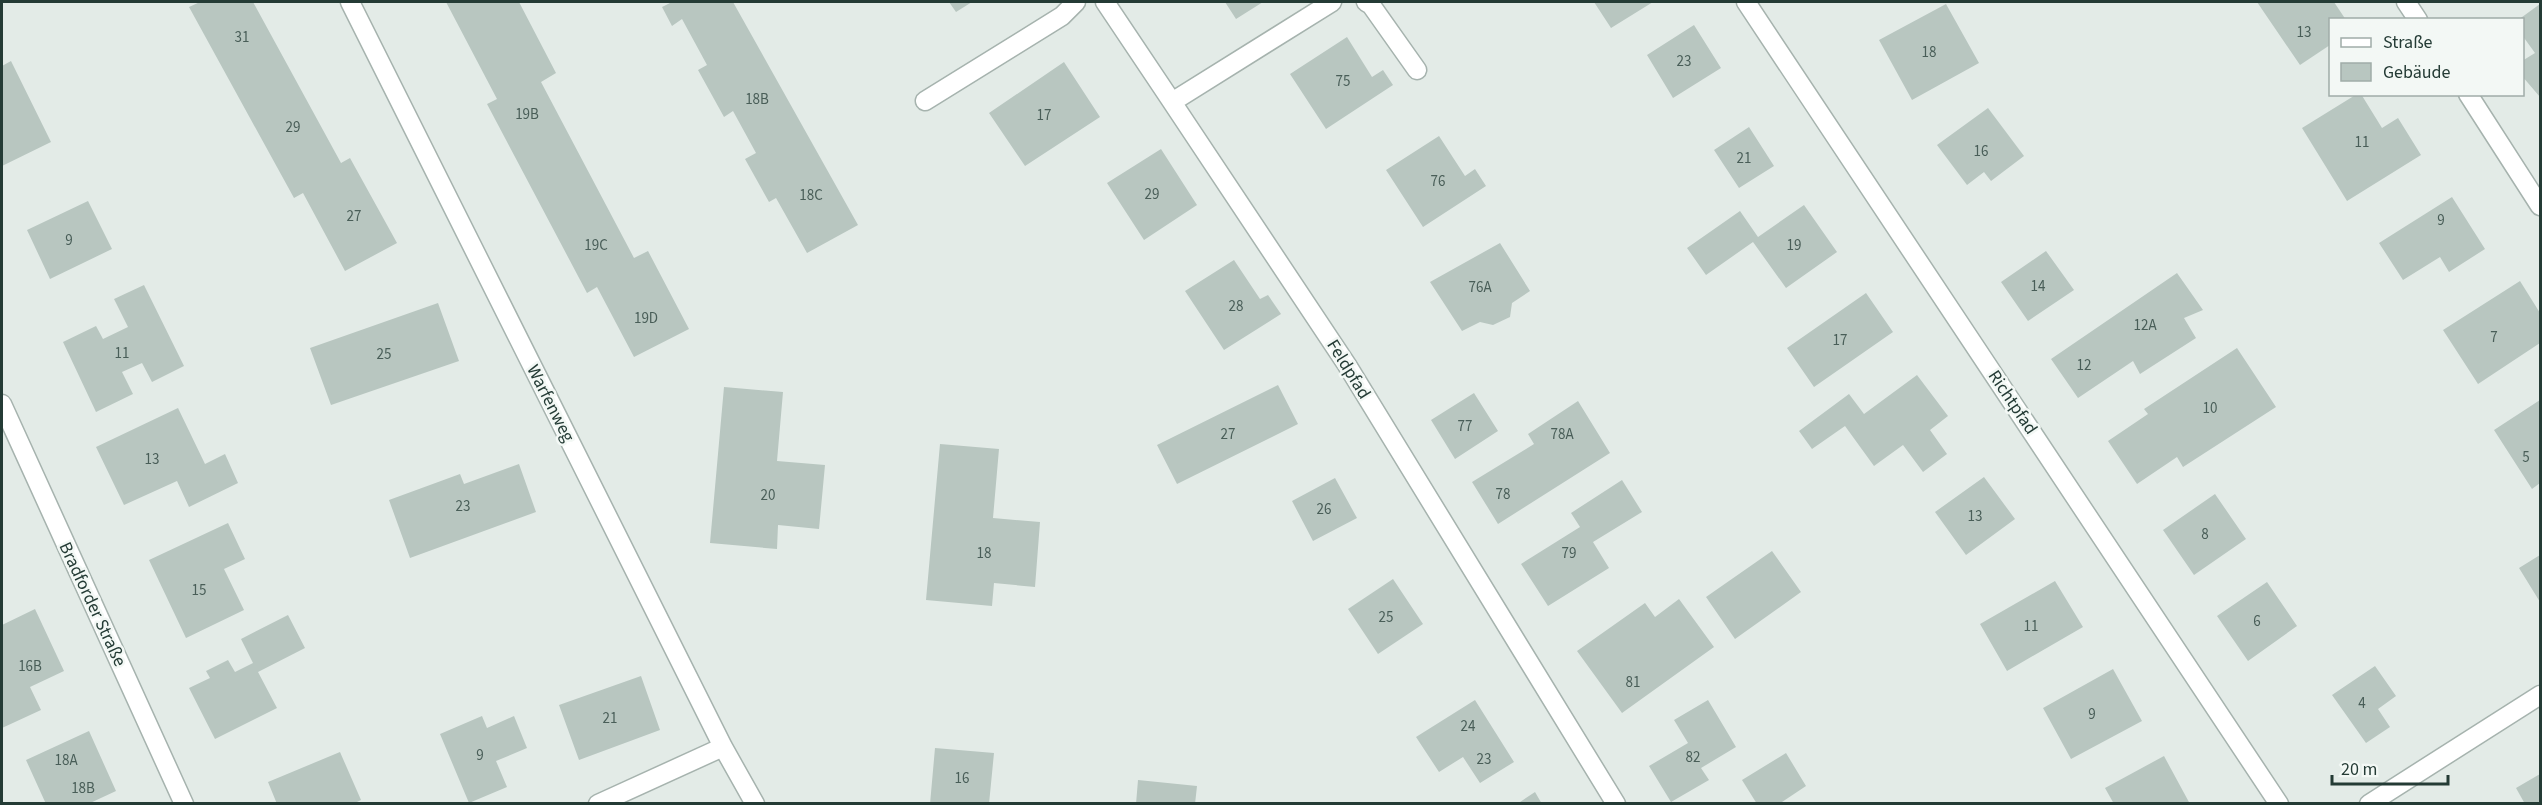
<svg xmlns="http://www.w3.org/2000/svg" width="2542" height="805" font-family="'Source Sans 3',sans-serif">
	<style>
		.building { fill: #b8c6c0 }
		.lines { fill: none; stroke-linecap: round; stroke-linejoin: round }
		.service-casing { stroke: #a6b3ae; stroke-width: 21 }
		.minor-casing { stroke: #a6b3ae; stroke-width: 21 }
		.service { stroke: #fff; stroke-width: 18 }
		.minor { stroke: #fff; stroke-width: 18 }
		.labels { text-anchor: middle; stroke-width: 5; stroke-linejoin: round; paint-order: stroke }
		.number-label { font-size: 15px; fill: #495e58 }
		.street-label { font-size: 18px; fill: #243b35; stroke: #f3f8f5 }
	</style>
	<rect width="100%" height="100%" fill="#e3ebe7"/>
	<!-- building -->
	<path class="building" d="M200 2H253L341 163 350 158 397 243 345 271 303 193 294 198 189 7Z
		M446 2H519L556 73 541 82 634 258 648 251 689 329 634 357 597 287 587 293 487 104 497 99Z
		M672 2H733L858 225 807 253 776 198 769 202 745 159 756 153 733 111 724 117 698 70 707 65 682 19 672 26 662 7Z
		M949 2H972L956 12Z
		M1225 2H1263L1236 19Z
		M1594 2H1653L1611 28Z
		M2257 2H2334L2346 20H2330V45L2300 65Z
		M1946 4 1979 63 1912 100 1879 40Z
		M2540 4V97L2522 76V61L2535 53 2522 35V20H2518Z
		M1694 25 1721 68 1673 98 1647 55Z
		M1347 37 1372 77 1383 70 1393 85 1326 129 1290 74Z
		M11 61 51 142 2 166V66Z
		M1064 62 1100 117 1025 166 989 113Z
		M2357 94H2361L2382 128 2398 118 2421 155 2347 201 2302 128Z
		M1988 108 2024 156 1991 181 1984 172 1967 185 1937 145Z
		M1749 127 1774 166 1739 188 1714 150Z
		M1439 136 1465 176 1475 169 1486 186 1423 227 1386 170Z
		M1161 149 1197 205 1144 240 1107 183Z
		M2452 197 2485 249 2449 272 2440 257 2403 280 2379 243Z
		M88 201 112 249 50 279 27 230Z
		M1804 205 1837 252 1786 288 1753 242 1706 275 1687 248 1740 211 1758 237Z
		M1500 243 1530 291 1512 303 1510 317 1493 325 1480 322 1462 331 1430 282Z
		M2046 251 2074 290 2028 321 2001 282Z
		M1234 260 1260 299 1268 295 1281 314 1224 350 1185 291Z
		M2177 273 2203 310 2184 318 2196 338 2140 374 2133 361 2078 398 2051 359Z
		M2520 281 2540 313V343L2478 384 2443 330Z
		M144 285 184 366 152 382 142 363 122 372 133 394 96 412 63 342 96 326 103 339 128 327 114 299Z
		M1866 293 1893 332 1814 387 1787 348Z
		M438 303 459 361 331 405 310 348Z
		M2237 348 2276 407 2183 467 2177 457 2137 484 2108 441 2148 414 2144 409Z
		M1917 375 1948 416 1930 430 1947 454 1923 472 1903 445 1874 466 1845 426 1812 449 1799 431 1849 394 1864 414Z
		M1278 385 1298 424 1177 484 1157 445Z
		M724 387 783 392 777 461 825 465 819 529 778 525 777 549 710 543Z
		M1474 393 1498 431 1455 459 1431 420Z
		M2540 400V483L2532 489 2494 430Z
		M1578 401 1610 453 1498 524 1472 482 1534 444 1528 434Z
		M178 408 205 464 225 454 238 483 189 507 177 481 124 505 96 447Z
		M940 444 999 449 993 518 1040 522 1035 587 994 583 992 606 926 600Z
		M519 464 536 512 410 558 389 500 460 474 464 484Z
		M1984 477 2015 519 1966 555 1935 512Z
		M1335 478 1357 518 1313 541 1292 501Z
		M1622 480 1642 512 1593 542 1609 568 1548 606 1521 564 1580 527 1571 513Z
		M2215 494 2246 539 2194 575 2163 530Z
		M228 523 245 559 224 569 244 610 186 638 149 560Z
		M1772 551 1801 592 1735 639 1706 597Z
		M2540 555V602L2519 568Z
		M1393 579 1423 624 1378 654 1348 609Z
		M2055 581 2083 627 2007 671 1980 624Z
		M2267 582 2297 626 2248 661 2217 616Z
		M1679 599 1714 647 1622 713 1577 651 1645 603 1655 617Z
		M35 609 64 671 30 687 41 710 2 728V625Z
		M288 615 305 648 258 672 277 708 215 739 189 688 210 678 206 671 228 660 235 672 253 663 241 639Z
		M2375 666 2396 696 2378 709 2390 727 2366 743 2332 695Z
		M2113 669 2142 721 2071 759 2043 708Z
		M641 676 660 730 579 760 559 705Z
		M1475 700 1514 762 1480 783 1463 757 1439 772 1416 737Z
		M1708 700 1736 747 1701 768 1709 780 1671 802 1649 766 1688 743 1674 720Z
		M482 716 487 728 514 716 527 748 496 761 507 787 469 803 440 734Z
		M89 731 116 791 88 804H46L26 760Z
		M935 748 994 753 989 804H930Z
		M340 752 361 800 353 804H277L268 782Z
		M1786 753 1806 786 1779 804H1757L1742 780Z
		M2164 756 2190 804H2114L2105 788Z
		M2540 774V804H2525L2516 788Z
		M1138 780 1197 786 1195 804H1136Z
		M1535 792 1542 804H1517Z"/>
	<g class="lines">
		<defs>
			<path id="service" d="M925 101 1062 16 1076 2"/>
			<path id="minor" d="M350 2 723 747 755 804
				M1105 2 1172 102
				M1332 2 1172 102 1347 365 1616 804
				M1366 2 1371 5 1417 70
				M1746 2 2279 804
				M2406 2 2418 20
				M2468 94 2540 206
				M2 404 184 804
				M598 804 723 747
				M2369 804 2540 695"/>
		</defs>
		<!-- service casing -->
		<use href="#service" class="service-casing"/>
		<!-- minor casing -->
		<use href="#minor" class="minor-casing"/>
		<!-- service -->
		<use href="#service" class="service"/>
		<!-- minor -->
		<use href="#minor" class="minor"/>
	</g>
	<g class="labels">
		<!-- number labels -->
		<g class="number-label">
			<text x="2304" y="37">13</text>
			<text x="242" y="42">31</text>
			<text x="1929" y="57">18</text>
			<text x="1684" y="66">23</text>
			<text x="1343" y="86">75</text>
			<text x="757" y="104">18B</text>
			<text x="527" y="119">19B</text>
			<text x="1044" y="120">17</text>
			<text x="293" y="132">29</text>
			<text x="2362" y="147">11</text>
			<text x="1981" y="156">16</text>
			<text x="1744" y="163">21</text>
			<text x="1438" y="186">76</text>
			<text x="1152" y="199">29</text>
			<text x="811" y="200">18C</text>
			<text x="354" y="221">27</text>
			<text x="2441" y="225">9</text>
			<text x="69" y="245">9</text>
			<text x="596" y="250">19C</text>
			<text x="1794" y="250">19</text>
			<text x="2038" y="291">14</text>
			<text x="1480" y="292">76A</text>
			<text x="1236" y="311">28</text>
			<text x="646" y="323">19D</text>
			<text x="2145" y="330">12A</text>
			<text x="2494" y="342">7</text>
			<text x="1840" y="345">17</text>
			<text x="122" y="358">11</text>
			<text x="384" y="359">25</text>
			<text x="2084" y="370">12</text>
			<text x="2210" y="413">10</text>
			<text x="1465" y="431">77</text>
			<text x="1228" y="439">27</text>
			<text x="1562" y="439">78A</text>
			<text x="2526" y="462">5</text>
			<text x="152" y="464">13</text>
			<text x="1503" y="499">78</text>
			<text x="768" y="500">20</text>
			<text x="463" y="511">23</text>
			<text x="1324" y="514">26</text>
			<text x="1975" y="521">13</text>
			<text x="2205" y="539">8</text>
			<text x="984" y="558">18</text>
			<text x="1569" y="558">79</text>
			<text x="199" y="595">15</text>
			<text x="1386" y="622">25</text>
			<text x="2257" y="626">6</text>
			<text x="2031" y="631">11</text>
			<text x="30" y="671">16B</text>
			<text x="1633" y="687">81</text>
			<text x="2362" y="708">4</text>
			<text x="2092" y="719">9</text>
			<text x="610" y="723">21</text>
			<text x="1468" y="731">24</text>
			<text x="480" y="760">9</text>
			<text x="1693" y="762">82</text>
			<text x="1484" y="764">23</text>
			<text x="66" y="765">18A</text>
			<text x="962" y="783">16</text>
			<text x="83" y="793">18B</text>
		</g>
		<!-- street labels -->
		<g class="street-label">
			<text transform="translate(1349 369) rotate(58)" y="6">Feldpfad</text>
			<text transform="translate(2013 402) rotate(56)" y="6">Richtpfad</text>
			<text transform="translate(551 403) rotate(63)" y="6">Warfenweg</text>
			<text transform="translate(93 604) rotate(65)" y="6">Bradforder Straße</text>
		</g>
	</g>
	<!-- border -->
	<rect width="2542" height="805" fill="none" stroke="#243b35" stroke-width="6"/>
	<!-- legend -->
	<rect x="2329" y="18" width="195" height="78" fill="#f3f8f5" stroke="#a0aca8" stroke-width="1.5"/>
	<rect x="2341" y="38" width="30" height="9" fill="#ffffff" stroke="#a0aca8" stroke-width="1.5"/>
	<text x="2383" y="48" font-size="18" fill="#243b35">Straße</text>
	<rect x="2341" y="63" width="30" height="18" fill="#b8c6c0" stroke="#a0aca8" stroke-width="1.5"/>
	<text x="2383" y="78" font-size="18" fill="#243b35">Gebäude</text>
	<!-- scale -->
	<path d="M2332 775v9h116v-9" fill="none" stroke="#243b35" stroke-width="3"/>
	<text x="2341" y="775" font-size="18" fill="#243b35" stroke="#f3f8f5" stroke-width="4.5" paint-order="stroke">20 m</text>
</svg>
